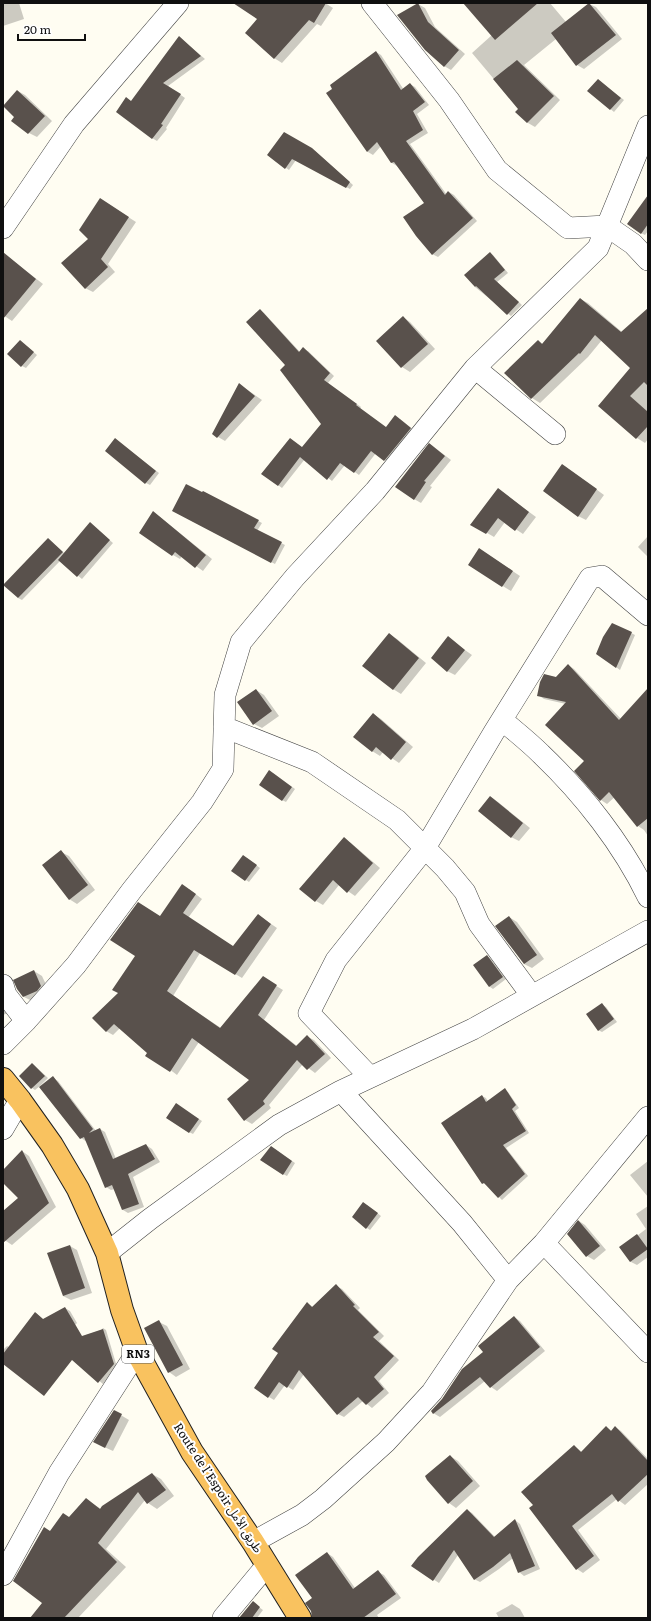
<svg xmlns="http://www.w3.org/2000/svg" width="651" height="1621" font-family="Literata,'Noto Sans Arabic',serif">
	<style>
		.shadow { fill: #0003 }
		.building { fill: #59514c }
		.lines { fill: none; stroke-linecap: round; stroke-linejoin: round }
		.minor-casing { stroke: #434343; stroke-width: 22 }
		.trunk-casing { stroke: #212121; stroke-width: 24 }
		.minor { stroke: #fff; stroke-width: 21 }
		.trunk { stroke: #f9c25f; stroke-width: 22 }
		.labels { text-anchor: middle; stroke-width: 4; stroke-linejoin: round; paint-order: stroke }
		.shield { fill: #fff; stroke: #585858; stroke-width: 1 }
		.shield-label { font-size: 11px; font-weight: bold; fill: #101010 }
		.street-label { font-size: 12px; fill: #101010; stroke: #fff }
	</style>
	<rect width="100%" height="100%" fill="#fffdf2"/>
	<!-- shadow -->
	<path class="shadow" d="M3 3H19L24 19 3 26Z
		M243 3H325L333 8 321 26 317 24 282 63 274 58 259 19Z
		M464 3H550L566 22 589 4 596 7 622 39 584 69 577 65 556 39 524 65 560 100 535 127 528 123 517 112 519 109 472 53 492 35Z
		M418 4 425 8 435 27 465 54 451 70 444 66Z
		M179 37 205 59 168 86 185 98 166 128 167 129 157 141 152 138 132 102Z
		M376 52 381 55 404 90 410 84 415 87 429 105 417 114 428 133 410 144 447 195 449 192 454 195 477 221 438 257 432 254 425 203 397 166 392 163 381 146 373 155 368 152 328 93Z
		M598 80 624 100 614 112 589 91Z
		M18 91 25 95 52 121 37 137 29 133 16 117Z
		M315 151 353 185 350 189 296 160 289 170 268 155Z
		M108 204 136 222 108 264 115 272 93 292 85 288 90 239Z
		M648 209V231L645 235 641 233Z
		M3 253 43 284 12 321 3 315Z
		M490 253 493 255 508 273 497 282 522 305 511 316 475 287Z
		M580 299 588 303 622 332 648 309V439L645 443 637 438 599 406 631 368 602 340 588 357 540 403 532 398 506 373 538 341 543 344Z
		M260 310 264 313 300 352 303 349 308 351 334 376 328 383 361 407 360 409 386 428 400 419 415 431 389 463 376 453 359 475 345 465 332 481 305 459 282 488 278 485 303 448 322 424 286 365Z
		M403 317 410 322 435 349 410 372 402 367Z
		M24 344 37 355 26 368 22 366Z
		M239 384 262 400 225 441 213 434Z
		M119 442 159 473 150 485 146 483Z
		M430 444 451 460 430 486 432 487 421 503 414 499Z
		M563 465 604 495 586 520 578 516Z
		M498 489 536 517 523 534 505 522 494 537 472 524Z
		M204 492 262 523 257 531 285 545 275 564 173 511Z
		M153 513 160 517 212 559 203 571 182 556 180 559 173 555 140 532Z
		M93 526 113 543 82 579 60 561 22 600 18 598 55 545 64 553Z
		M648 536V557L638 547Z
		M487 554 520 576 511 591 469 565Z
		M631 633 635 635 620 670 597 653Z
		M389 634 397 639 426 663 401 694 393 689Z
		M448 638 472 655 455 675 447 671Z
		M568 665 574 669 621 719 648 701V767L607 804 601 800 566 704 544 699 538 695Z
		M256 690 264 695 279 716 262 728 254 724Z
		M373 714 381 719 413 747 399 763 383 752 380 756 372 751Z
		M273 773 295 789 286 802 282 800Z
		M648 796V836L644 830 638 826Z
		M491 797 498 802 530 828 519 841 511 837Z
		M344 839 351 843 380 868 355 896 339 885 323 905 316 901Z
		M61 852 69 856 95 890 77 904 69 899Z
		M247 858 260 868 249 882 246 880Z
		M189 889 202 899 188 918 234 947 258 915 277 928 242 978 200 953 173 996 221 1028 263 978 283 990 264 1020 297 1046 308 1037 314 1040 331 1058 315 1073 303 1064 269 1105 271 1108 252 1124 245 1120 251 1080 199 1042 177 1075 148 1053 120 1028 113 1035 106 1031 119 993 160 917Z
		M509 917 517 922 544 959 532 968 524 964Z
		M487 956 490 958 506 979 493 989 490 987 474 965Z
		M34 971 42 976 49 991 32 1001 24 997Z
		M3 1005 8 1013 3 1015Z
		M602 1005 606 1007 617 1022 602 1032 598 1030Z
		M33 1064 48 1078 40 1086 41 1087 53 1078 58 1081 96 1131 100 1129 105 1132 116 1159 146 1145 152 1149 160 1162 133 1177 144 1207 128 1213 123 1210 115 1189 111 1190 106 1187 87 1142 81 1138 40 1086 35 1090 32 1088Z
		M505 1090 508 1092 519 1108 515 1111 529 1133 506 1148 528 1176 502 1200 487 1185 483 1183 482 1096 486 1098 488 1102Z
		M179 1106 202 1121 193 1134 189 1132Z
		M275 1149 295 1163 287 1176 283 1174Z
		M22 1151 29 1156 56 1207 12 1245 3 1239V1212L20 1198 3 1182V1172Z
		M648 1161V1197L630 1175Z
		M367 1205 381 1216 370 1230 367 1228Z
		M648 1206V1257L637 1265 631 1262 621 1248 646 1229 636 1214Z
		M579 1221 585 1225 606 1250 594 1260 587 1256 568 1234Z
		M70 1246 77 1250 92 1293 71 1300 63 1296Z
		M336 1286 342 1289 360 1308 358 1310 384 1336 379 1341 399 1360 379 1381 389 1393 372 1408 363 1401 344 1417 338 1414 304 1374 293 1390 285 1385 274 1400 269 1397 279 1353 307 1303 313 1307Z
		M65 1308 70 1311 77 1323 25 1379 3 1363V1350L7 1346 9 1347 36 1313 44 1320Z
		M514 1317 520 1321 545 1351 497 1391 491 1387 485 1381 440 1417 433 1413Z
		M159 1322 167 1326 190 1369 176 1377 169 1372Z
		M103 1328 106 1330 117 1367 103 1384 75 1361Z
		M114 1411 129 1420 113 1451 102 1446Z
		M606 1427 612 1431 615 1427 621 1431 648 1459V1484L625 1505 617 1499 578 1530 600 1560 583 1573 577 1569 534 1505 574 1446 582 1452Z
		M450 1456 458 1461 480 1486 456 1508 449 1503Z
		M152 1474 161 1479 174 1496 157 1509 148 1503 145 1500 106 1549 126 1567 78 1618H31L43 1603 50 1532 69 1518 87 1500 101 1509Z
		M467 1510 472 1513 495 1537 515 1520 520 1524 540 1569 524 1576 519 1572 513 1558 499 1569 480 1582 474 1579 458 1555 439 1583 413 1566Z
		M327 1553 333 1557 355 1588 378 1572 384 1575 401 1598 377 1615 379 1618H313V1599Z
		M512 1604 520 1609 525 1618H499L496 1613Z
		M256 1605 263 1610 257 1618H240Z"/>
	<!-- building -->
	<path class="building" d="M233 3H326L314 23 309 20 274 59 245 33 257 19Z
		M418 3 428 22 459 50 444 67 425 50 397 15Z
		M463 3H538L495 40Z
		M589 3 616 35 576 66 551 33Z
		M179 36 201 56 163 83 181 94 161 124 163 125 152 139 116 112 126 97 131 101Z
		M376 51 401 90 410 83 425 102 413 111 423 130 406 141 445 195 448 191 473 218 432 255 416 236 403 217 424 203 394 162 391 163 377 142 367 152 326 93 332 89 330 85Z
		M517 60 554 96 527 123 515 112 518 109 493 79Z
		M598 79 621 98 610 110 587 91Z
		M17 90 45 116 28 134 11 121 14 117 3 106Z
		M284 132 312 148 350 182 346 188 292 159 285 169 267 155Z
		M648 195V224L641 234 627 224Z
		M100 198 129 217 101 259 108 267 85 289 61 263 88 239 79 230Z
		M3 252 36 279 3 319Z
		M490 252 505 270 494 279 519 302 507 315 476 286 475 287 464 275Z
		M580 298 621 332 648 308V386L644 382 630 396 648 412V426L636 439 598 406 630 368 595 335 580 354 579 353 531 399 504 373 538 340 542 344Z
		M260 309 299 352 303 347 330 373 324 380 357 404 356 405 386 427 395 415 411 428 384 461 371 451 354 473 340 463 327 480 300 457 278 486 261 474 290 438 302 447 321 424 280 370 285 365 246 322Z
		M403 316 428 344 401 368 376 341Z
		M20 340 34 352 21 367 7 354Z
		M239 383 255 396 217 438 212 434Z
		M115 438 156 471 145 484 105 451Z
		M429 443 445 456 424 481 426 482 414 500 395 487Z
		M562 464 597 489 578 517 543 491Z
		M186 484 202 492 203 491 259 520 254 528 282 542 271 563 172 511Z
		M498 488 529 512 515 531 498 518 486 534 470 525Z
		M153 511 206 555 195 568 175 552 172 556 139 533Z
		M90 522 110 540 77 577 58 560Z
		M48 538 63 552 18 598 3 585Z
		M479 548 513 571 502 587 468 565Z
		M612 623 632 632 616 668 596 654 603 637Z
		M389 633 419 658 393 690 362 666Z
		M448 636 465 650 447 672 431 658Z
		M568 664 619 720 648 688V818L637 827 609 792 600 801 574 771 584 761 545 725 566 702 537 696 540 682 544 674 556 677Z
		M256 689 272 711 253 725 237 702Z
		M373 713 406 742 391 760 376 747 372 752 353 737Z
		M269 770 292 787 282 801 259 785Z
		M490 796 523 823 511 838 478 811Z
		M344 837 373 863 347 893 333 880 315 902 299 889Z
		M61 850 88 885 69 900 42 865Z
		M243 855 257 865 245 881 231 871Z
		M182 884 196 894 183 913 233 946 258 914 271 924 235 975 194 950 167 991 220 1028 263 976 277 985 258 1015 296 1046 307 1035 325 1054 307 1070 297 1060 263 1101 265 1104 244 1121 227 1099 249 1080 192 1038 170 1072 145 1056 147 1053 114 1024 106 1032 92 1018 118 993 112 990 135 956 110 940 138 902 160 916Z
		M509 916 537 955 524 964 495 926Z
		M487 955 503 977 489 987 473 965Z
		M34 970 41 986 37 991 23 997 17 989 13 980Z
		M602 1003 614 1019 598 1031 586 1014Z
		M32 1063 45 1076 31 1089 19 1076Z
		M53 1076 93 1129 89 1133 100 1128 113 1159 146 1144 155 1159 128 1174 139 1204 122 1210 112 1185 105 1188 84 1137 80 1139 39 1087Z
		M505 1088 516 1105 512 1109 526 1131 503 1145 525 1174 498 1198 484 1183 482 1184 441 1123 482 1095 486 1102Z
		M176 1103 199 1119 189 1133 166 1118Z
		M271 1146 292 1161 283 1175 260 1160Z
		M22 1150 49 1203 3 1243V1211L18 1198 3 1183V1170Z
		M363 1202 378 1213 366 1229 352 1217Z
		M578 1220 600 1246 586 1257 567 1234Z
		M637 1234 648 1249 630 1262 619 1247Z
		M70 1245 85 1288 63 1296 47 1253Z
		M336 1284 355 1305 353 1306 379 1332 373 1337 394 1356 374 1377 384 1389 366 1405 358 1397 337 1415 299 1370 287 1388 279 1382 268 1398 254 1388 278 1353 272 1349 307 1302 312 1307Z
		M65 1307 82 1336 103 1329 114 1364 98 1383 72 1360 44 1396 3 1364V1354L35 1312 43 1319Z
		M514 1316 540 1347 490 1388 480 1377 433 1414 431 1411 442 1399 462 1369 483 1352 478 1346Z
		M159 1320 183 1365 168 1373 144 1328Z
		M114 1410 122 1414 105 1448 93 1442Z
		M606 1426 611 1431 615 1426 648 1461V1474L618 1502 612 1494 572 1526 594 1556 576 1570 529 1508 533 1505 521 1492 574 1445 581 1452Z
		M450 1455 473 1481 448 1504 427 1480 425 1476Z
		M152 1473 166 1490 147 1504 138 1492 98 1543 117 1562 64 1618H30L42 1603 13 1581 44 1527 50 1531 63 1513 69 1517 86 1498 100 1509 102 1506Z
		M467 1509 494 1537 515 1519 535 1566 518 1573 510 1553 493 1567 474 1580 454 1550 433 1581 411 1566 418 1557Z
		M327 1552 353 1589 378 1570 396 1594 363 1618H312L311 1611 305 1603 312 1598 295 1575Z
		M253 1601 260 1607 252 1618H239Z"/>
	<g class="lines">
		<defs>
			<path id="minor" d="M372 3 449 100 497 170 568 228 607 226 633 244 648 260
				M3 228 74 124 178 3
				M475 368 555 434
				M502 720C515 731 529 742 541 754 583 794 623 845 648 897
				M224 727 312 762 397 820 445 868 465 892 479 924 532 996
				M3 985 6 995 26 1021
				M3 1044 26 1021 76 965 132 890 202 802 223 769 225 695 241 642 295 577 375 491 475 368 598 248 648 126
				M370 1077 309 1013 336 960 425 848 494 732 590 578 602 576 648 615
				M341 1091 462 1223 508 1280
				M3 1129 20 1100
				M544 1243 648 1352
				M107 1253 150 1219 279 1125 341 1091 473 1029 648 931
				M253 1542 302 1515 323 1499 386 1442 432 1392 508 1280 544 1243 648 1117
				M3 1575 59 1473 137 1352
				M223 1618 267 1565"/>
			<path id="trunk" d="M3 1079 20 1100 52 1145 78 1189 107 1253 122 1310 137 1352 192 1452 253 1542 300 1618"/>
		</defs>
		<!-- minor casing -->
		<use href="#minor" class="minor-casing"/>
		<!-- trunk casing -->
		<use href="#trunk" class="trunk-casing"/>
		<!-- minor -->
		<use href="#minor" class="minor"/>
		<!-- trunk -->
		<use href="#trunk" class="trunk"/>
	</g>
	<g class="labels">
		<!-- shield labels -->
		<rect class="shield" x="122" y="1345" width="32" height="18" rx="3"/>
		<g class="shield-label">
			<text x="138" y="1358">RN3</text>
		</g>
		<!-- street labels -->
		<g class="street-label">
			<text transform="translate(218 1488) rotate(57)" y="4">Route de l’Espoir طريق الأمل</text>
		</g>
	</g>
	<!-- border -->
	<rect width="651" height="1621" fill="none" stroke="#101010" stroke-width="8"/>
	<!-- scale -->
	<path d="M18 34v6h67v-6" fill="none" stroke="#101010" stroke-width="2"/>
	<text x="24" y="34" font-size="12" fill="#101010" stroke="#ffffff" stroke-width="3" paint-order="stroke">20 m</text>
</svg>
